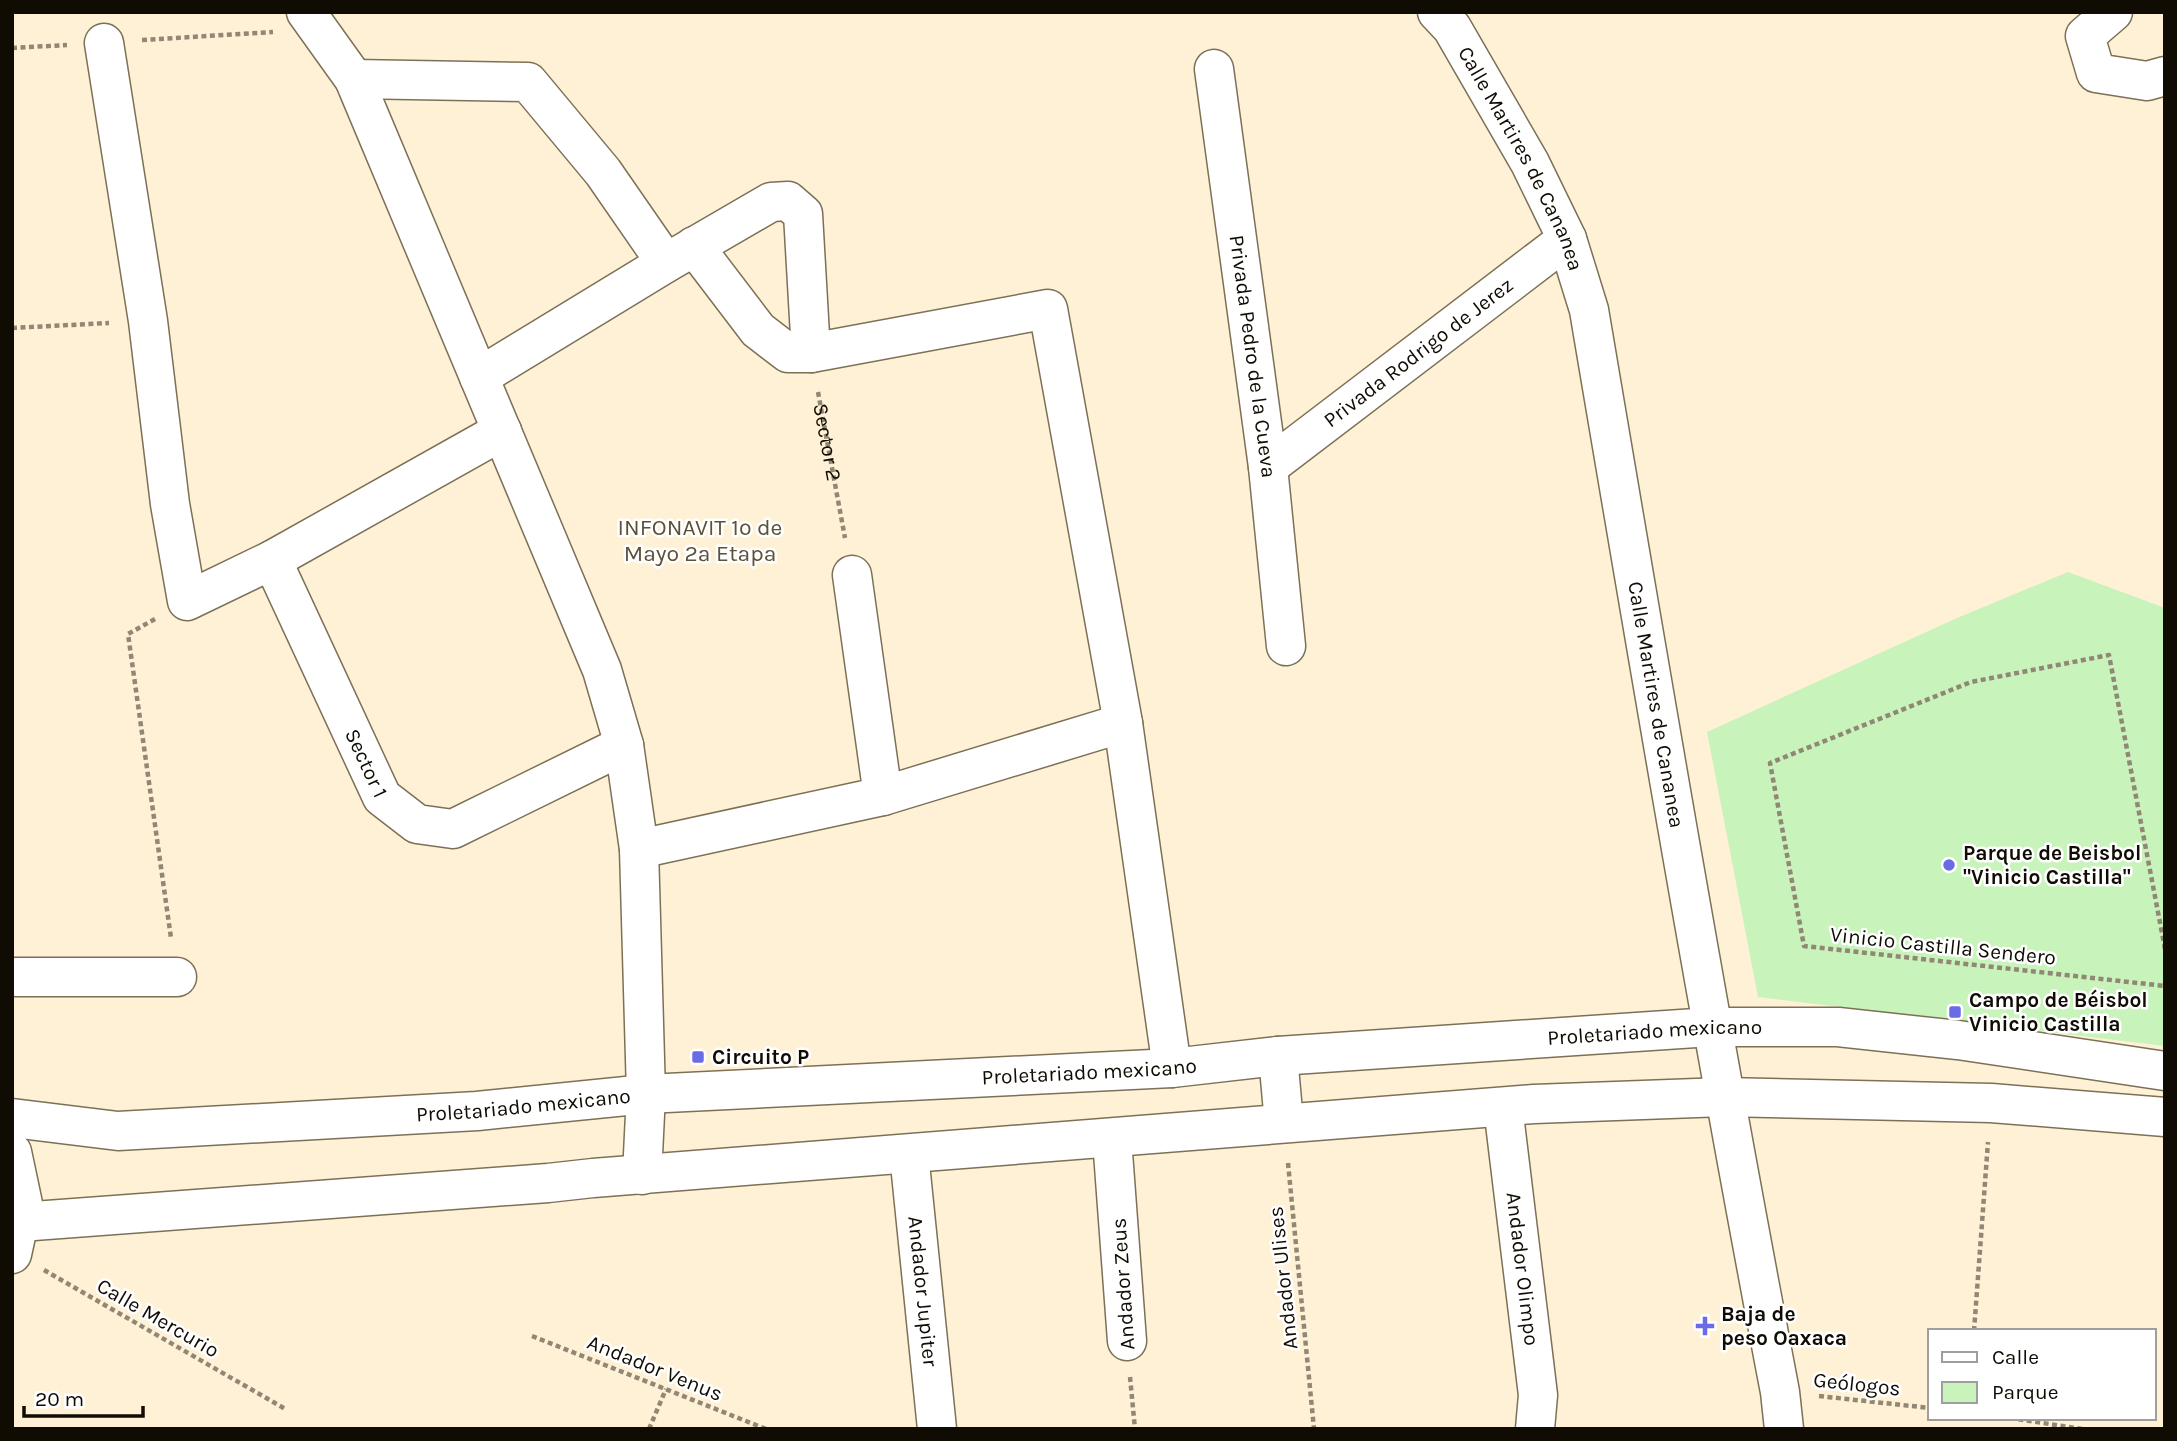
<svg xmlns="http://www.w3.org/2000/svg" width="2177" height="1441" font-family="Karla,sans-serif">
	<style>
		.green { fill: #c8f3bb }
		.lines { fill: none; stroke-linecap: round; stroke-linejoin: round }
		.minor-casing { stroke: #7c7057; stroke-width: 41 }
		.major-casing { stroke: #7c7057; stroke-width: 41 }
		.path { stroke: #918775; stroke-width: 4.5; stroke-dasharray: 5 3.5; stroke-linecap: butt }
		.minor { stroke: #fff; stroke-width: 38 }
		.major { stroke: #fff; stroke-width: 38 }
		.poi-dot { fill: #6a6be5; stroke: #fff; stroke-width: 2.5 }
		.labels { text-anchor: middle; stroke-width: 5; stroke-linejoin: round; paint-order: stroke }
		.street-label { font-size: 21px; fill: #100c04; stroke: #fff }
		.poi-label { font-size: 21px; font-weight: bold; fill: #100c04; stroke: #fff; text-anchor: start }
		.neighbourhood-label { font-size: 23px; fill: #5b5038; stroke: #fff }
	</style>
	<rect width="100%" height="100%" fill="#fff1d6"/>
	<!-- green -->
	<path class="green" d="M2068 572 2165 608V1046L1758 997 1707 732 1957 618Z"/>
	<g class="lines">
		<defs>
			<g id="minor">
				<path d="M306 12 354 79 602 670 624 745 639 849 646 1094 642 1175"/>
				<path id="s2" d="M1437 12 1452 28 1530 163 1567 239 1589 310C1650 671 1711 1032 1780 1392L1784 1429"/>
				<path d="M2113 12 2085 36 2096 73 2147 81 2165 76"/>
				<path d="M104 43 148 321 170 504 187 601 272 560 502 431"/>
				<path id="s3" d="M1214 69 1268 467 1286 646"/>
				<path d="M354 79 528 82 603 172 666 263"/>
				<path d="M694 246 758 330 788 353H811L1048 309 1123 723 1172 1068"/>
				<path d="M479 377 666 263 771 202 788 201 803 214 811 353"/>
				<path id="s4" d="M1268 467 1567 239"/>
				<path id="s5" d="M272 560 382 797 417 824 453 829 624 745"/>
				<path d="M883 796 1123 723"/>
				<path d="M639 849 883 796 852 575"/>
				<path d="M12 977H177"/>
				<path id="s6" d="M1503 1107 1538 1395 1535 1429"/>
				<path d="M1112 1139 1127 1341"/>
				<path id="s7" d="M909 1154 937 1429"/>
			</g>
			<g id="major">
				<path d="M1278 1056 1284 1123"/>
				<path id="s8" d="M12 1118 118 1131 477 1111 646 1094 1172 1068 1278 1056 1711 1027H1838L1958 1040 2165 1071"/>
				<path d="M12 1152 23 1204 12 1254"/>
				<path d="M20 1222 548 1183 593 1178 1534 1104 1724 1097 1991 1103 2165 1117"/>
			</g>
		</defs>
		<!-- minor casing -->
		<use href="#minor" class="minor-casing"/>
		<!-- major casing -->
		<use href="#major" class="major-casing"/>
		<!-- path -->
		<g class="path">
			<path d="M142 40 273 32"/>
			<path d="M12 48 67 45"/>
			<path d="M12 328 109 323"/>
			<path id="s1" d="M818 392 845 538"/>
			<path d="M155 619 128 634 171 938"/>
			<path d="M2165 949 2109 655 1971 682 1770 763 1804 946 2165 986"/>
			<path d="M1288 1163 1314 1429"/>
			<path d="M44 1270 287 1410"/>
			<path d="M1974 1331 1988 1142"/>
			<path d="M532 1336 766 1429"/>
			<path d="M1130 1377 1135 1429"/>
			<path d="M1819 1396 1930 1408"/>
			<path d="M2010 1418 2082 1429"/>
			<path d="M649 1429 666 1389"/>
		</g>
		<!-- minor -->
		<use href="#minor" class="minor"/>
		<!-- major -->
		<use href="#major" class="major"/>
	</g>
	<!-- markers -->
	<g class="poi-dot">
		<circle cx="1949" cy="865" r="7"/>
		<rect x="1948" y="1005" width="14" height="14" rx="3.5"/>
		<rect x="691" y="1050" width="14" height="14" rx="3.5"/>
		<path d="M1701.5 1315.5h7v7h7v7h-7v7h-7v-7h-7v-7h7z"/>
	</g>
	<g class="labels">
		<!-- street labels -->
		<g class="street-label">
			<text dy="7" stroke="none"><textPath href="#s2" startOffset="170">Calle Martires de Cananea</textPath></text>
			<text dy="7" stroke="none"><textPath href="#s4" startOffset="189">Privada Rodrigo de Jerez</textPath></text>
			<text dy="7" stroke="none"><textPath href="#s3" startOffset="290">Privada Pedro de la Cueva</textPath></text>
			<text dy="7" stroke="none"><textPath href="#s1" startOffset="51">Sector 2</textPath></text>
			<text dy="7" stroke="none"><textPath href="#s2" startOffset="737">Calle Martires de Cananea</textPath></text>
			<text dy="7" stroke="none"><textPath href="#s5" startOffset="224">Sector 1</textPath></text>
			<text transform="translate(1943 946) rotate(6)" y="7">Vinicio Castilla Sendero</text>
			<text dy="7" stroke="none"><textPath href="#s8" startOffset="1647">Proletariado mexicano</textPath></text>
			<text dy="7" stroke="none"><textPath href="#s8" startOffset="1080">Proletariado mexicano</textPath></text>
			<text dy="7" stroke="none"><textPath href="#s8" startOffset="513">Proletariado mexicano</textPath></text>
			<text dy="7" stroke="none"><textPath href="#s6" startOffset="163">Andador Olimpo</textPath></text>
			<text transform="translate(1283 1278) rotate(-96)" y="7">Andador Ulises</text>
			<text transform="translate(1123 1284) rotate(-94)" y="7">Andador Zeus</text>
			<text dy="7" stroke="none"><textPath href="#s7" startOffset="138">Andador Jupiter</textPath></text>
			<text transform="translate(158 1318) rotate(30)" y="7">Calle Mercurio</text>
			<text transform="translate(655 1368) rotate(22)" y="7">Andador Venus</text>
			<text transform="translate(1857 1384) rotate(6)" y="7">Geólogos</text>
		</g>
		<!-- poi labels -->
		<g class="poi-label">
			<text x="1963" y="860">Parque de Beisbol<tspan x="1963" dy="24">"Vinicio Castilla"</tspan></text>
			<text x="1969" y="1007">Campo de Béisbol<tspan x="1969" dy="24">Vinicio Castilla</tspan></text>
			<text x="712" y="1064">Circuito P</text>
			<text x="1721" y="1321">Baja de<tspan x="1721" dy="24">peso Oaxaca</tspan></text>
		</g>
		<!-- neighbourhood labels -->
		<g class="neighbourhood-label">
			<text x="700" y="535">INFONAVIT 1º de<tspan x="700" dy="26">Mayo 2ª Etapa</tspan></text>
		</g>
	</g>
	<!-- border -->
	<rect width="2177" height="1441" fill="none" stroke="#100c04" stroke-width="28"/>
	<!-- legend -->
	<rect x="1928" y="1329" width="228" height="91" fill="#ffffff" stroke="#9f9e9b" stroke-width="2"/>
	<rect x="1942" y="1352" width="35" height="10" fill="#ffffff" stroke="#9f9e9b" stroke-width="2"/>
	<text x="1992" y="1364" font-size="21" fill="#100c04">Calle</text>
	<rect x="1942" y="1382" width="35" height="21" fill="#c8f3bb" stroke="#9f9e9b" stroke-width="2"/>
	<text x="1992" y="1399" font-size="21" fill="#100c04">Parque</text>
	<!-- scale -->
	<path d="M24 1406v10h119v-10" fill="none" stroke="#100c04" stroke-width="3.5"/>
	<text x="35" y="1406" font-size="21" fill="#100c04" stroke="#ffffff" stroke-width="5" paint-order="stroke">20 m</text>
</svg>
